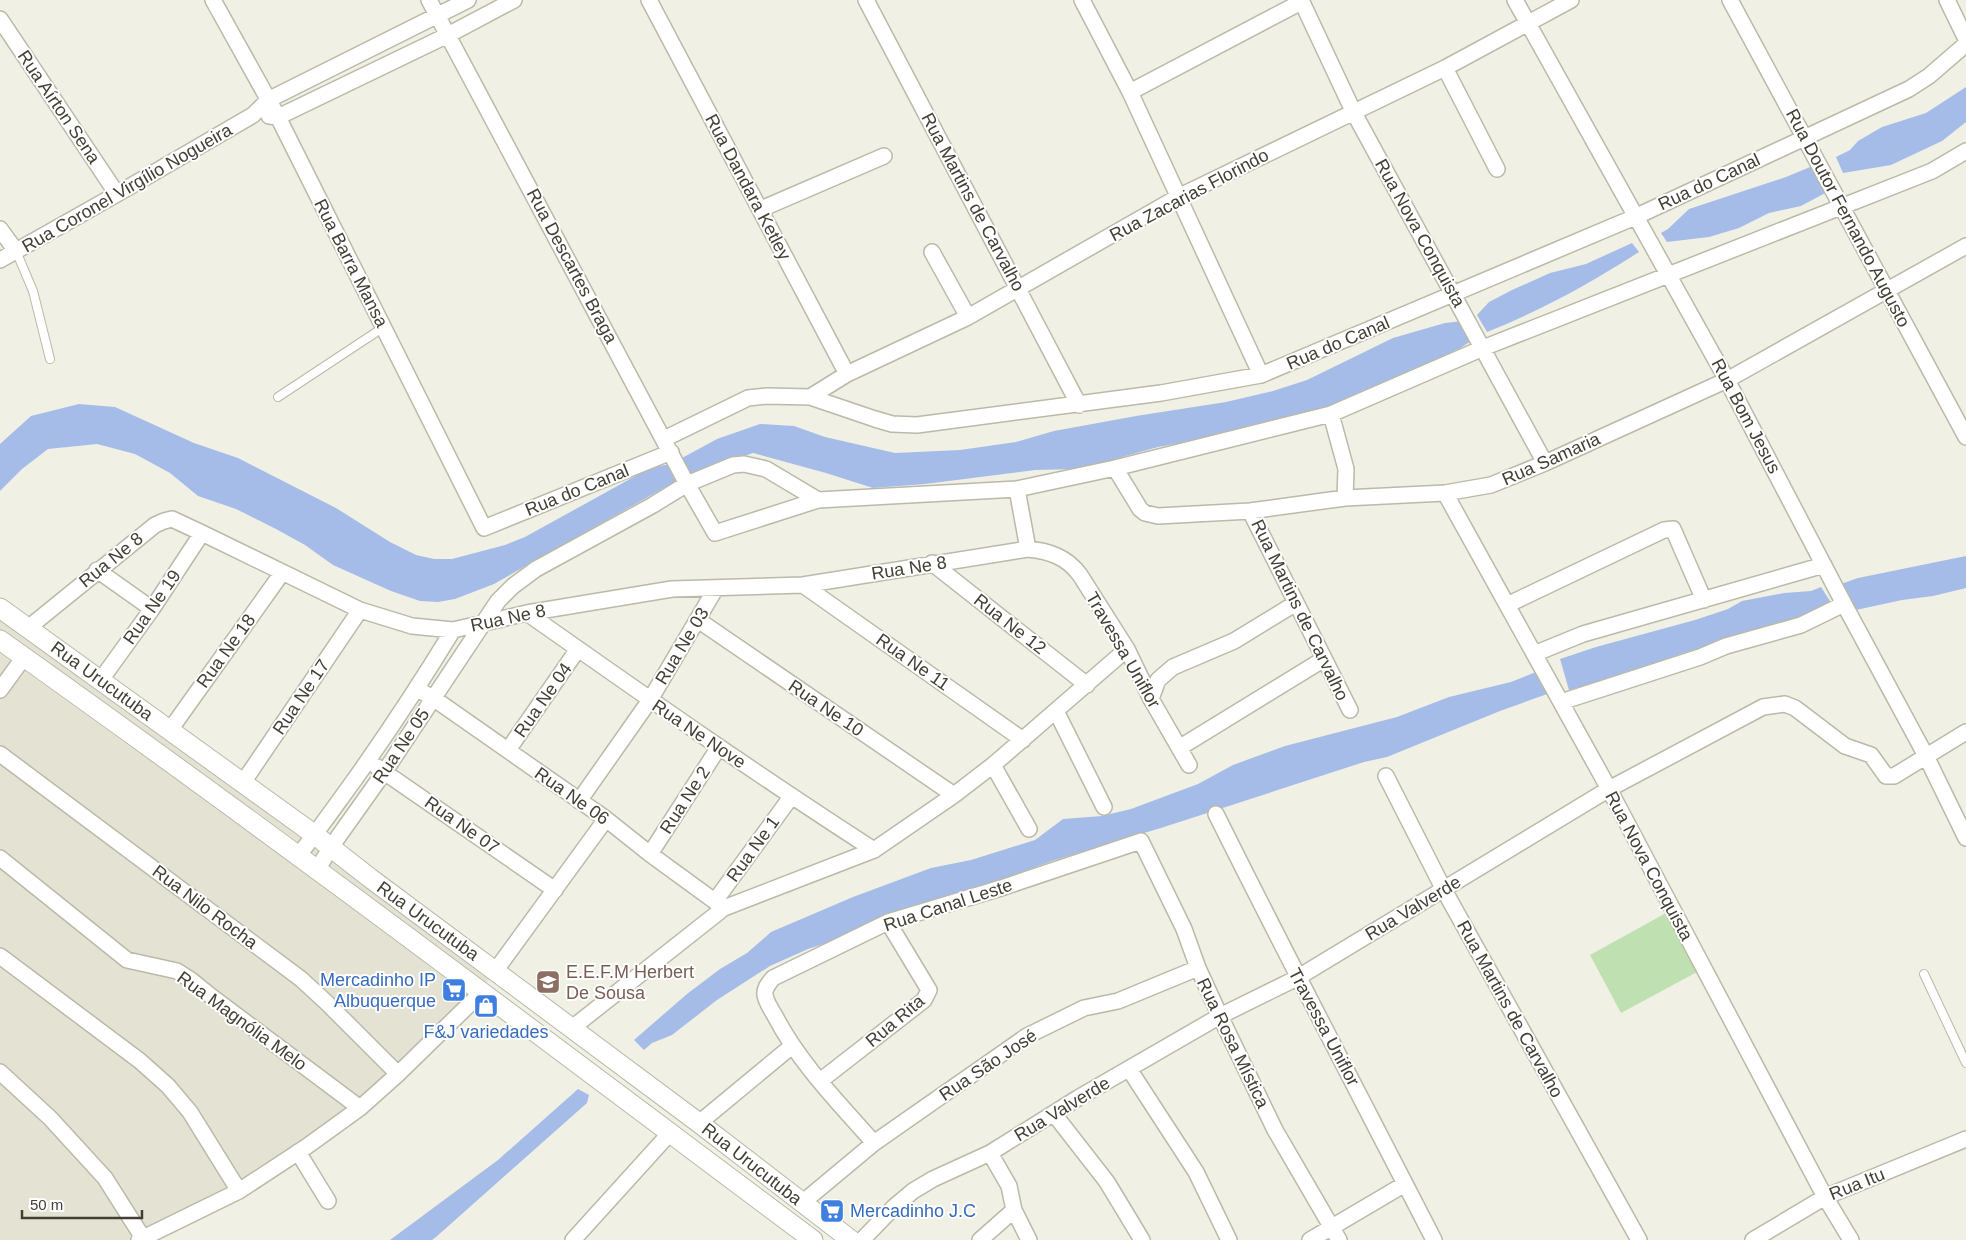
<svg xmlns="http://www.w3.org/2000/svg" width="1966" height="1240" font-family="Arial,sans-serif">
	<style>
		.residential { fill: #e4e3d3 }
		.green { fill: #bfe1b1 }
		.water { fill: #a6bce8 }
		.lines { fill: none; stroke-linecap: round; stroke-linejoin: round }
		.service-casing { stroke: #bbb9a8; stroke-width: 10 }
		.minor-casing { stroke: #bbb9a8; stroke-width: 18 }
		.tertiary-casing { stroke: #bbb9a8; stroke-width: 21 }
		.service { stroke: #fff; stroke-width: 8 }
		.minor { stroke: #fff; stroke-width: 15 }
		.tertiary { stroke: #fff; stroke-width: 19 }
		.labels { text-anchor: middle; stroke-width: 4; stroke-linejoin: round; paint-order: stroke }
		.street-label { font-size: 18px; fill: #424035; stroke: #fff }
		.education-label { font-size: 18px; fill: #785e54; stroke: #fff; text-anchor: start }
		.shop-label { font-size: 18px; fill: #366cbe; stroke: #fff; text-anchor: end }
	</style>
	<rect width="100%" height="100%" fill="#f0f0e4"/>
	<!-- residential -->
	<path class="residential" d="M0 612 495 974 321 1142 133 1240H0Z"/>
	<!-- green -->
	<path class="green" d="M1666 913 1697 972 1621 1013 1590 955Z"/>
	<!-- water -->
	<path class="water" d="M1966 87V122L1942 141 1891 165 1843 173 1836 157 1850 150 1858 141 1882 127 1926 113Z
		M1815 165 1829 191 1801 206 1769 213 1739 228 1709 237 1667 242 1661 233 1668 229 1689 209 1786 177Z
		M1632 243 1639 252C1591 283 1540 311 1487 332L1477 315 1489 302 1512 290 1550 273 1586 264Z
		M1464 321 1474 339 1459 349 1385 384 1294 423 1158 447 1079 469 1035 470 925 484 873 488 826 473 753 453 718 465 691 477 682 458 717 439 760 424 794 426 825 437 895 453 960 450 1016 442 1054 431 1136 416 1226 402 1273 391 1307 380 1393 338 1445 323Z
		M79 404 115 407 194 443 238 458 336 508 390 542 416 555 434 559H452L505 545 525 537 650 468 670 464 678 480 494 584 455 599 438 602 420 601 391 591 333 565 305 545 276 529 236 509 198 496 170 473 135 454 97 444 48 449 22 469 0 491V444L31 416Z
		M1966 556V588L1933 596 1902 600 1856 610 1841 584 1858 578Z
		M1821 587 1832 604 1788 625 1687 652 1598 682 1569 690 1560 659 1596 647 1695 620 1728 609 1742 601 1784 593 1811 591Z
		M1536 672 1550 693 1500 711 1387 757 1364 762 1164 827 1052 861 848 936 808 949 770 966 717 1000 672 1035 652 1043 644 1050 634 1040 687 994 720 969 747 953 771 932 853 897 931 868 971 860 1035 840 1063 819 1102 816 1131 809 1198 784 1233 765 1285 746 1397 717 1449 697 1511 682Z
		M578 1089 589 1095 587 1103 436 1237 432 1240H390L498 1160Z"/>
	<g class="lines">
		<defs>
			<path id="service" d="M16 251 33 291 50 359
				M278 397 384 327
				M1924 974 1966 1063"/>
			<path id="minor" d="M213 0 278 117 484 528 671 452
				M429 0 687 484 715 533 818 500
				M649 0 847 374
				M866 0 1079 405
				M1082 0 1130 92 1261 375
				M1301 0 1354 113 1545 463
				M1515 0 1727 380 1844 604 1926 756 1966 838
				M1730 0 1966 437
				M1947 0 1966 39
				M0 19 117 194
				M1445 68 1497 169
				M1130 92 1301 2
				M269 116 278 117 448 35 514 0
				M761 209 884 156
				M0 229 16 251
				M932 252 968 317
				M0 260 117 194 253 115 268 100 468 0
				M810 397 847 374 968 317 1178 197 1445 68 1571 0
				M1331 414 1346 469 1345 498
				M664 439 748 398 767 396 810 397 875 419 892 424 917 425 1161 393 1261 375 1635 217 1909 89 1929 76 1966 44
				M1115 468 1140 509 1145 513 1158 516 1250 511 1345 498 1445 493 1491 485 1545 463 1727 380 1966 246
				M1017 489 1028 549
				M1445 493 1609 789 1825 1197 1851 1240
				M1250 511 1350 710
				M932 563 1087 685
				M97 570 152 609
				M803 585 1023 740
				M1507 605 1664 530 1673 529 1704 600
				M527 613C642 694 756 774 874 850
				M698 620 954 795
				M28 628 155 525 164 521 172 519 202 533 360 610 412 626 453 630 527 613 672 589 803 585 1028 549C1049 551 1067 557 1080 575L1127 649 1151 699 1189 765
				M1534 654 1583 634 1824 565
				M100 681 152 609 202 533
				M417 689 433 698 606 819 650 854 724 908
				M0 690 24 657
				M1151 699 1158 680 1173 667 1234 641 1296 603
				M1561 702 1700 657 1726 646 1801 625 1844 604
				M1056 711 1104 807
				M170 730 282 573
				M1179 748 1324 659
				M508 750 578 649
				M0 754 301 979 327 1003 398 1074
				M993 765 1029 829
				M377 767 555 890
				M1386 776 1444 890 1639 1240
				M242 784 360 610
				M579 801 650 700 716 588
				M1216 814C1287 957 1361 1098 1434 1240
				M650 854 719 747
				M298 856C318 831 336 805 355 779 389 731 422 681 453 630
				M0 858 127 960 177 971 191 980 212 997 360 1108
				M317 870 331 847 385 771 498 601 513 586 536 569 653 505 687 484 733 465 744 464 766 469 818 500 1017 489 1115 468 1331 414 1483 348 1932 171 1966 151
				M715 901 791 797
				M0 956 140 1061 168 1086 190 1112 239 1191
				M496 970 606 819
				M572 1028 724 908 874 850 954 795 993 765 1127 649
				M1129 1069 1196 1172 1229 1240
				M0 1072 50 1118 105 1178 143 1238
				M820 1081 924 1000 929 990 888 922
				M1054 1114 1107 1182 1142 1240
				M699 1123 792 1046
				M874 1143C839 1103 800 1064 775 1016 771 1009 766 1002 765 995 764 988 769 983 773 978L888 922 998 889 1141 841 1184 929 1198 968 1220 1016 1275 1130 1339 1240
				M298 1152 328 1201
				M990 1153 1009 1186 1014 1210 1029 1240
				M802 1203 874 1143 1027 1036 1084 1008 1118 1001 1198 968
				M139 1240 239 1191 306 1147 360 1108 398 1074 482 992
				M573 1240 670 1133
				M862 1240 894 1207 913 1191 933 1179 990 1153 1078 1098 1220 1016 1297 978 1609 789 1763 707 1785 704 1795 708 1845 746 1871 755 1886 776H1894L1966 732
				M980 1240 1014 1210
				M1310 1240 1405 1184
				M1753 1240 1825 1197 1966 1139"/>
			<path id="tertiary" d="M0 608 315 835 370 878 699 1123 851 1240
				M0 640C275 835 543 1038 813 1240"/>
		</defs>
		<!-- service casing -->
		<use href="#service" class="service-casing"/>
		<!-- minor casing -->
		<use href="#minor" class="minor-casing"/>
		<!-- tertiary casing -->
		<use href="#tertiary" class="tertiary-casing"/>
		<!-- service -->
		<use href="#service" class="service"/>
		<!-- minor -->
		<use href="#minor" class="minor"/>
		<!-- tertiary -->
		<use href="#tertiary" class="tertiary"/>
	</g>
	<!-- icons -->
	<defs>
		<symbol id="school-square" viewBox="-11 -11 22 22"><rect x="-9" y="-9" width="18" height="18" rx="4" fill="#8d6e63" stroke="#fff"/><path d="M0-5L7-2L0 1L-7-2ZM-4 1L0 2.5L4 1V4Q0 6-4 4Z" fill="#fff"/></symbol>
		<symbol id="supermarket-square" viewBox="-11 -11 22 22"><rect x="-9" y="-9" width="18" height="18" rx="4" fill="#3f7fe0" stroke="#fff"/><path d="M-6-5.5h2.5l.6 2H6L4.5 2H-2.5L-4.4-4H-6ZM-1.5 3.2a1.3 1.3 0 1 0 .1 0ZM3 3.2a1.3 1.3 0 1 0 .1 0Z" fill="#fff"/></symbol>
		<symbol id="shop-square" viewBox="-11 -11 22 22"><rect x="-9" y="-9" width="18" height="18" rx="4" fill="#3f7fe0" stroke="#fff"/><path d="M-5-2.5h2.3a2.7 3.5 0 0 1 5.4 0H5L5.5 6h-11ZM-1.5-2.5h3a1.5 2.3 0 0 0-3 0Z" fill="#fff"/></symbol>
	</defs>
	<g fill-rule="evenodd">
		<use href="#school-square" x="534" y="968" width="28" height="28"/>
		<use href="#supermarket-square" x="440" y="976" width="28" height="28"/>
		<use href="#shop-square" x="472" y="992" width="28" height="28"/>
		<use href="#supermarket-square" x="818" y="1197" width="28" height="28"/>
	</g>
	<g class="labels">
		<!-- street labels -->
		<g class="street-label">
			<text transform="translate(59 107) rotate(56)" y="6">Rua Aírton Sena</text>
			<text transform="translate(1709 182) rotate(-25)" y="6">Rua do Canal</text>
			<text transform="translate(748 187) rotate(62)" y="6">Rua Dandara Ketley</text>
			<text transform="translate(127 188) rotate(-30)" y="6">Rua Coronel Virgílio Nogueira</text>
			<text transform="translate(1189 195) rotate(-28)" y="6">Rua Zacarias Florindo</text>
			<text transform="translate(973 202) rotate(62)" y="6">Rua Martins de Carvalho</text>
			<text transform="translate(1848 218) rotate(62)" y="6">Rua Doutor Fernando Augusto</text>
			<text transform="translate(1420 233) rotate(61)" y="6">Rua Nova Conquista</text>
			<text transform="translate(351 263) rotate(63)" y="6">Rua Barra Mansa</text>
			<text transform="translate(572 266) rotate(62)" y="6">Rua Descartes Braga</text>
			<text transform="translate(1338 343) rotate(-23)" y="6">Rua do Canal</text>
			<text transform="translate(1746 416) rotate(62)" y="6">Rua Bom Jesus</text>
			<text transform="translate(1551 459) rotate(-24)" y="6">Rua Samaria</text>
			<text transform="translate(577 490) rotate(-22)" y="6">Rua do Canal</text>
			<text transform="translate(111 560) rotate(-39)" y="6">Rua Ne 8</text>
			<text transform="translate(909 568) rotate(-9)" y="6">Rua Ne 8</text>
			<text transform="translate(152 607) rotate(-55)" y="6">Rua Ne 19</text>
			<text transform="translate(1300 610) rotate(64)" y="6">Rua Martins de Carvalho</text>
			<text transform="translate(508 618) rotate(-12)" y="6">Rua Ne 8</text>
			<text transform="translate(1010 624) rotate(38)" y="6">Rua Ne 12</text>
			<text transform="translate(682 646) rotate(-59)" y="6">Rua Ne 03</text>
			<text transform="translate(1123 650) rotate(60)" y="6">Travessa Uniflor</text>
			<text transform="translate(226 651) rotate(-54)" y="6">Rua Ne 18</text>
			<text transform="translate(913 662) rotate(35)" y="6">Rua Ne 11</text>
			<text transform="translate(102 681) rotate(36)" y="6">Rua Urucutuba</text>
			<text transform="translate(301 697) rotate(-56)" y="6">Rua Ne 17</text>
			<text transform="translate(543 700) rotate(-55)" y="6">Rua Ne 04</text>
			<text transform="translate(826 708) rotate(34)" y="6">Rua Ne 10</text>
			<text transform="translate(699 734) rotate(34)" y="6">Rua Ne Nove</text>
			<text transform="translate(401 746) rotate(-56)" y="6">Rua Ne 05</text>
			<text transform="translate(572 796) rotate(35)" y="6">Rua Ne 06</text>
			<text transform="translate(685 800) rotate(-57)" y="6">Rua Ne 2</text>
			<text transform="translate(462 825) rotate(35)" y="6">Rua Ne 07</text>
			<text transform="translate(753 849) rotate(-54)" y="6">Rua Ne 1</text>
			<text transform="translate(1649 866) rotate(62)" y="6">Rua Nova Conquista</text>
			<text transform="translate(948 905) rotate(-18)" y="6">Rua Canal Leste</text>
			<text transform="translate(205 907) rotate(37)" y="6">Rua Nilo Rocha</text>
			<text transform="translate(1413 908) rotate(-31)" y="6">Rua Valverde</text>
			<text transform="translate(428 921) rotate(36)" y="6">Rua Urucutuba</text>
			<text transform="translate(1510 1009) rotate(61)" y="6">Rua Martins de Carvalho</text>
			<text transform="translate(242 1021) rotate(36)" y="6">Rua Magnólia Melo</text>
			<text transform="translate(895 1021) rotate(-40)" y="6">Rua Rita</text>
			<text transform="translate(1324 1027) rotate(62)" y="6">Travessa Uniflor</text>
			<text transform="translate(1233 1043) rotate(64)" y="6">Rua Rosa Mística</text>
			<text transform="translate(988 1065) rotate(-34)" y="6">Rua São José</text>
			<text transform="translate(1062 1109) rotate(-31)" y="6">Rua Valverde</text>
			<text transform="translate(752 1164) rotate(38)" y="6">Rua Urucutuba</text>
			<text transform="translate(1857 1184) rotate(-22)" y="6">Rua Itu</text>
		</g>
		<!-- education labels -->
		<g class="education-label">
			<text x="566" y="978">E.E.F.M Herbert<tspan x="566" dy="21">De Sousa</tspan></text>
		</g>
		<!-- shop labels -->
		<g class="shop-label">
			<text x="436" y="986">Mercadinho IP<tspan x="436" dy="21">Albuquerque</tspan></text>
			<text x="486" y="1038" text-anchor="middle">F&amp;J variedades</text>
			<text x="850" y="1217" text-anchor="start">Mercadinho J.C</text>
		</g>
	</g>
	<!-- scale -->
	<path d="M22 1210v8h120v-8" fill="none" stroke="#424035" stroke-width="2.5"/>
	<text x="30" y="1210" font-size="15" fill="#424035" stroke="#ffffff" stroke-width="4" paint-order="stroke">50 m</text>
</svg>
